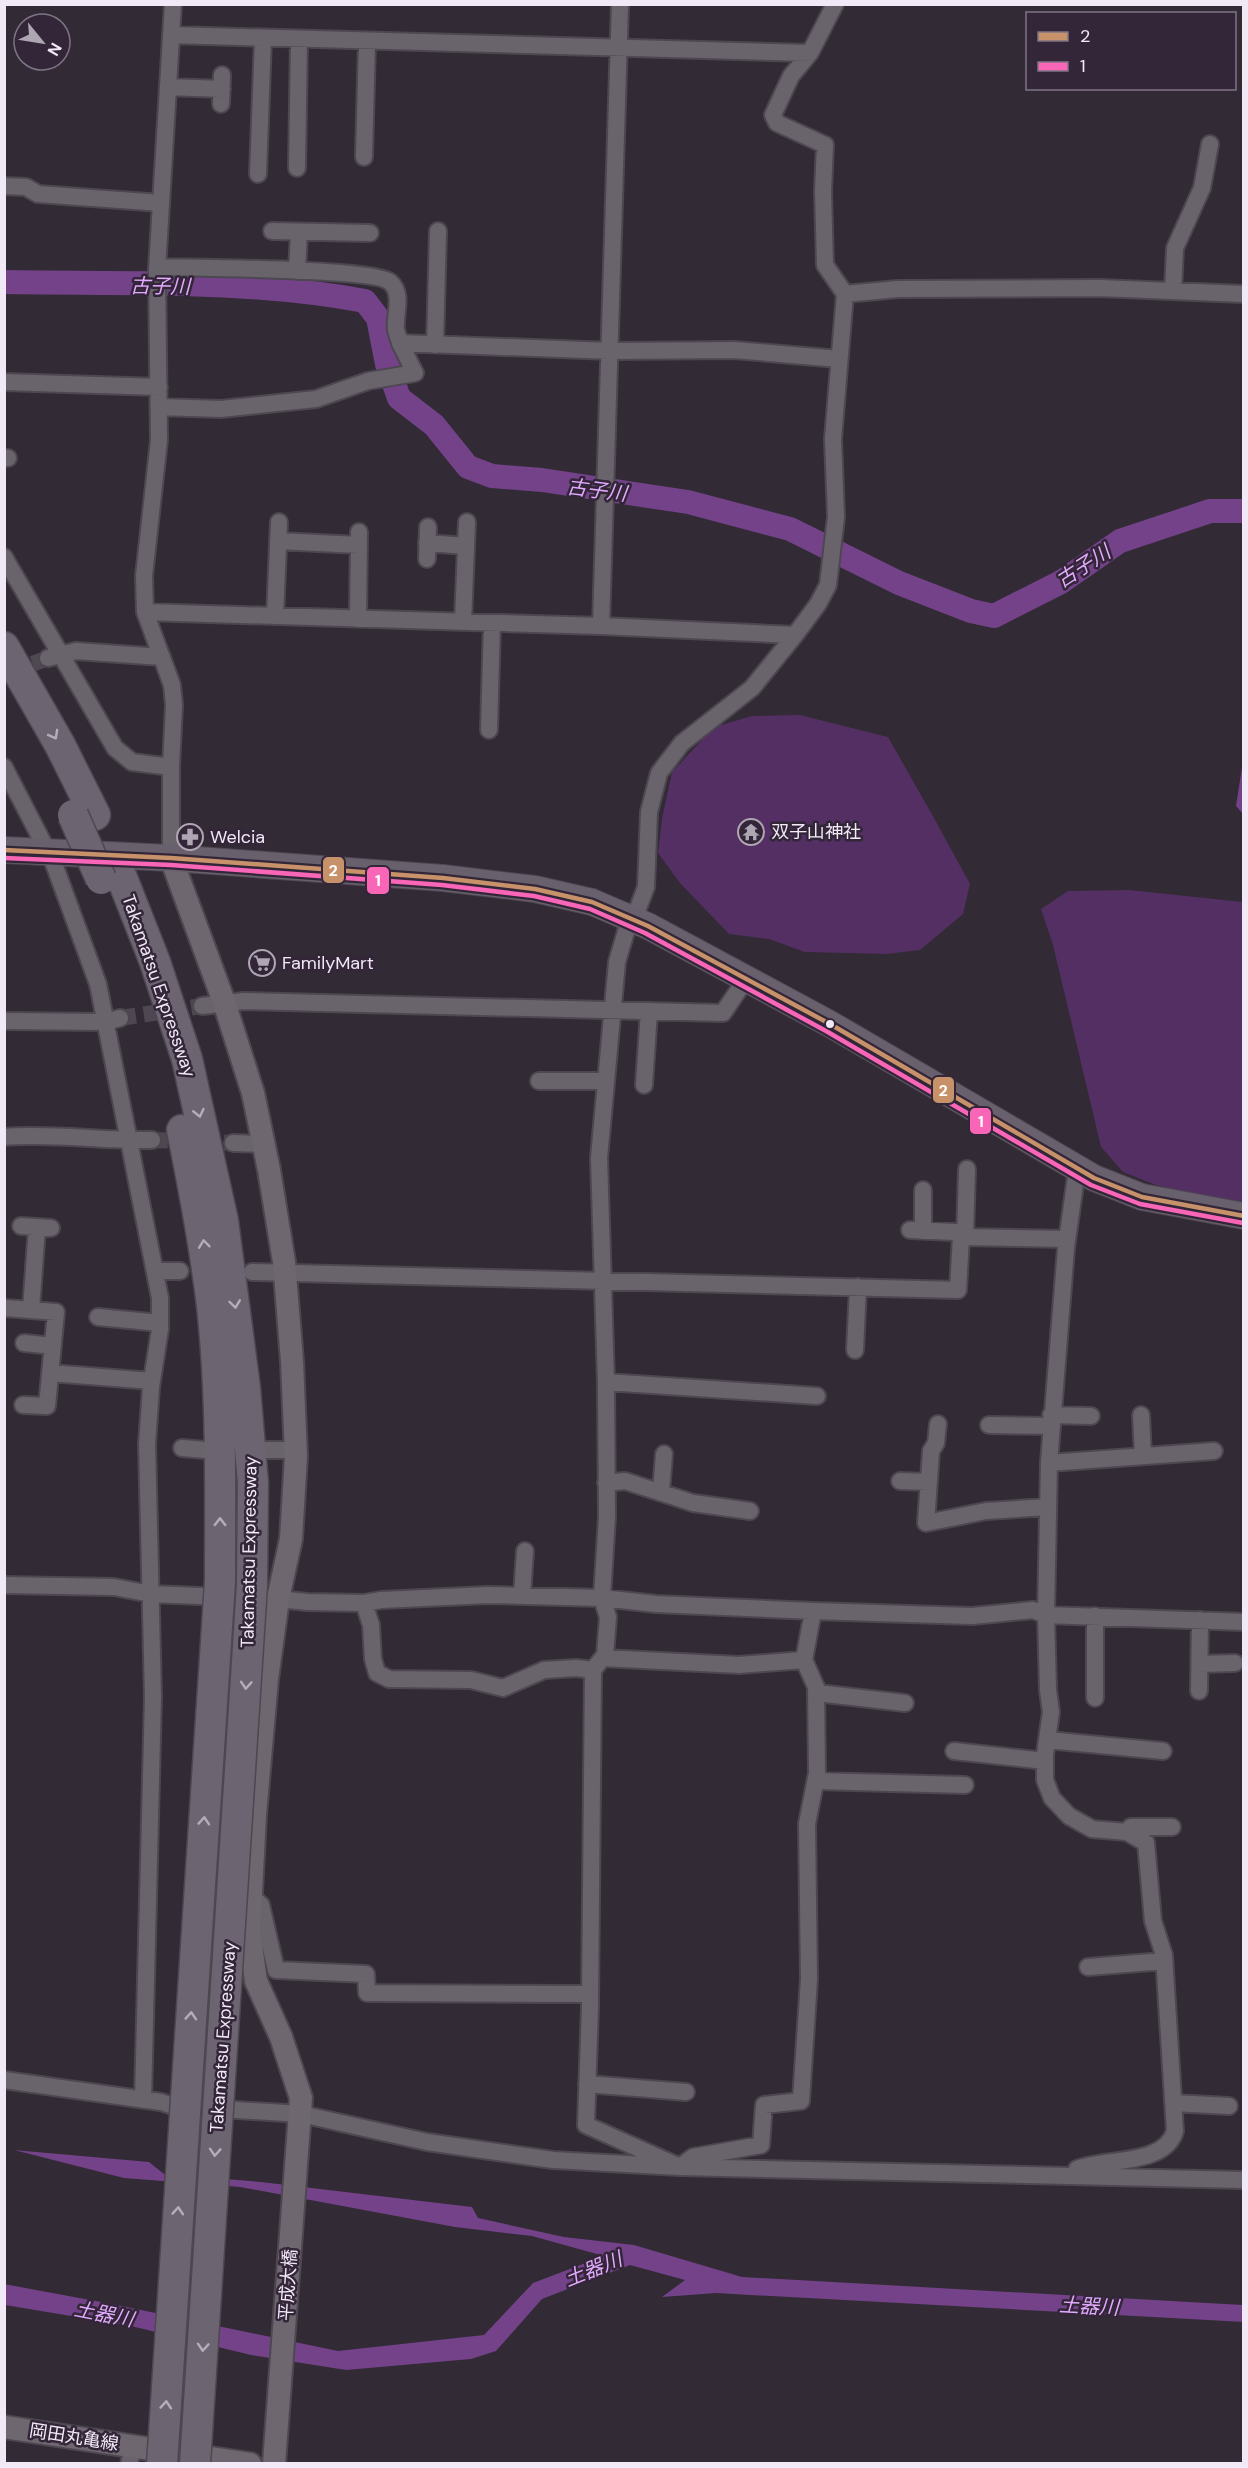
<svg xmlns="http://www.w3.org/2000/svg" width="1248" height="2468" font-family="'DM Sans','Noto Sans JP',sans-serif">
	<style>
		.green { fill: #532f63 }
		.water { fill: #734289 }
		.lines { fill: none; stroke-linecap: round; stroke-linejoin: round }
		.river { stroke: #734289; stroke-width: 24 }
		.street-tunnel { stroke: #4f4752; stroke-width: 16; stroke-dasharray: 16 8; stroke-linecap: butt }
		.street-casing { stroke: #4d4750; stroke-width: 20 }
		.secondary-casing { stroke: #4d4750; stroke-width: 26 }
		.primary-casing { stroke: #4d4750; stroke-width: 28 }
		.highway-casing { stroke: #4d4750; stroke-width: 33 }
		.street { stroke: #69646c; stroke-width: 16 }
		.secondary { stroke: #6e6770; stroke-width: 22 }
		.primary { stroke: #68606c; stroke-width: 26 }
		.highway { stroke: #6d6471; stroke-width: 30 }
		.highway-bridge-casing { stroke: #4d4750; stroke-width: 33; stroke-linecap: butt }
		.highway-bridge { stroke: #6d6471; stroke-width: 30 }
		.bus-1-casing { stroke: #332639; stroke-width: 9 }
		.bus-2-casing { stroke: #332639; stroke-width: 9 }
		.bus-1 { stroke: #c7916a; stroke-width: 4.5 }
		.bus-2 { stroke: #fa66b7; stroke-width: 4.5 }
		.oneway { stroke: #b6adba }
		.bus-dot { fill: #f1e9f6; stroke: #332639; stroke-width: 2 }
		.labels { text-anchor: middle; stroke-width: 5; stroke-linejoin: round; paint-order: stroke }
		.poi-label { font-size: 18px; fill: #f1e9f6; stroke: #332639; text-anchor: start }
		.street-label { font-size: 18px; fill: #f1e9f6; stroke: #332639 }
		.water-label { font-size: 20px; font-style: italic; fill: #e2aafd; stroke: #332639 }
		.line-badge { stroke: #332639; stroke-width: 2 }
		.badge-label { font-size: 16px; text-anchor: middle; font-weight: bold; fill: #fff }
	</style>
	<rect width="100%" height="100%" fill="#322a35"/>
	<!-- green -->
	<path class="green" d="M800 715 888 737 934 818 970 884 963 914 920 950 887 954 805 952 769 939 729 934 680 883 658 853 662 818 672 772 714 727 752 716Z
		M1129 890 1243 902V1207L1156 1185 1123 1172 1101 1147 1053 945 1041 909 1068 891Z"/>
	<!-- water -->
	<path class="water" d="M1243 761 1244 814H1243L1236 806Z
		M14 2150 149 2162 164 2174 261 2182 472 2207 478 2218 564 2237 634 2245 742 2277 1243 2305 1244 2322 716 2293 662 2297 685 2280 630 2265 542 2299 496 2351 471 2359 346 2370 251 2355 131 2326 5 2305 4 2284 117 2305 338 2351 484 2335 533 2283 604 2256 532 2236 455 2227 240 2187 124 2178Z"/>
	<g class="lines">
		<!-- river -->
		<path class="river" d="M4 282C124 284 247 279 365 301L378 318 387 364 399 398 434 425 468 467 492 476 542 480 688 502 790 529 899 583 971 611 994 616 1061 582 1120 541 1210 511H1244"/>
		<!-- street-tunnel -->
		<path class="street-tunnel" d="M10 672 48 658
			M120 1018 202 1006
			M152 1140 233 1143"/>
		<defs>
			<path id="street" d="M171 35 810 53
				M168 87 222 89
				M221 104 222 75
				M364 157 367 42
				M297 168 299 40
				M258 174 263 38
				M4 186 26 187 38 194 161 203
				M272 231 370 233
				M157 267C191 268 374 268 390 282 404 294 394 315 396 330 397 334 399 339 400 343
				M297 271 299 232
				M1173 291 1175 248 1202 188 1210 144
				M845 294 898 289 1099 288 1244 294
				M435 345 438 231
				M4 382 159 387
				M159 407 221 409 316 399 368 381 415 373 400 343 611 351 734 350 839 359
				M4 458H8
				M278 541 359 545
				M427 543 466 546
				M4 557 115 748 132 762 171 767
				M427 559 428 527
				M145 612 601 626 795 635
				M275 616 279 522
				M358 619 359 532
				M463 622 467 522
				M601 626 620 4
				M48 658 76 651 162 657
				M489 730 492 623
				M4 767 54 864 98 984 160 1298V1329L151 1387 147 1444 153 1697 143 2100
				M171 858V767L174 705 172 685 145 612 144 576 159 440 157 270 173 4
				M202 1006 244 1001 723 1013 746 979
				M4 1021 106 1022 120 1018
				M539 1081H605
				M644 1085 649 1011
				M4 1137C54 1133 102 1141 152 1140
				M233 1143 264 1144
				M1077 1169 1066 1248 1049 1463 1046 1615 1048 1690 1051 1712 1045 1754V1780L1052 1798 1069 1816 1092 1829 1127 1832 1146 1843 1153 1921 1164 1955 1175 2131C1165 2166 1104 2158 1077 2169
				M923 1190V1231
				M21 1226 51 1228
				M910 1230 955 1232 961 1237
				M965 1237 967 1169
				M155 1271H180
				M252 1272 958 1290 961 1237 1067 1239
				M5 1308 56 1312 47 1406 23 1405
				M31 1310 37 1227
				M98 1317 160 1323
				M24 1343 53 1346
				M855 1350 858 1287
				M50 1373 152 1381
				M606 1382 817 1396
				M1051 1415 1091 1416
				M1141 1415 1143 1456
				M938 1424 936 1443 931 1451 926 1523 986 1511 1047 1507
				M989 1425 1051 1426
				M182 1448 205 1450
				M261 1450H296
				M1049 1463 1214 1451
				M900 1481 929 1482
				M606 1483 625 1481 693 1503 750 1511
				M661 1492 664 1454
				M4 1585 114 1587 151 1594 278 1599 307 1602 364 1603 381 1600 488 1595 602 1598 656 1604 813 1611 972 1616 1033 1610 1046 1615 1244 1622
				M522 1596 525 1551
				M364 1603 371 1625 373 1659 377 1673 389 1679 471 1680 503 1688 544 1670 576 1668 593 1670
				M813 1611 804 1660 816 1687 817 1773 807 1824 809 1979 801 2101 764 2105 761 2145 693 2157 680 2167 586 2125 590 2007 593 1670 605 1655 608 1617 602 1598 607 1517 606 1382 599 1158 617 962 627 928 634 919 646 887 649 812 659 773 682 743 752 688 795 635 818 604 828 585 836 517 833 439 845 294 825 265 823 191 825 145 777 123 773 115 791 76 810 53 835 4
				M603 1658 739 1665 804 1660
				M1200 1664 1235 1663
				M1199 1691 1200 1620
				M817 1693 905 1703
				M1095 1698V1616
				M1047 1740 1163 1751
				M954 1751 1045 1761
				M816 1781 965 1785
				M1127 1832 1131 1827H1172
				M250 1895 261 1905 276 1970 366 1974 367 1993 590 1994
				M1088 1967 1164 1961
				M4 2080 161 2102 173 2106 301 2114 427 2142 553 2160 680 2167 1244 2180
				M587 2084 686 2092
				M1173 2103 1229 2106
				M129 2464 133 2447"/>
			<path id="secondary" d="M171 858 224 1002 253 1093 269 1170 284 1262 292 1361 296 1456 291 1539 278 1599 267 1679 255 1815 249 1931 256 1981 281 2037 301 2098 274 2464
				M4 2427 250 2464"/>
			<path id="primary" d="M4 850 171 858 443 878 535 889 592 902 648 926 830 1024 1094 1178 1142 1197 1244 1216"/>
			<path id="highway" d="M4 647 60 745 95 815
				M122 878 155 962 187 1059 223 1221 245 1388 253 1483 252 1585
				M182 1130C194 1189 205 1247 212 1306 222 1397 220 1490 220 1581"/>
		</defs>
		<!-- street casing -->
		<use href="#street" class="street-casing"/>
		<!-- secondary casing -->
		<use href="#secondary" class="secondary-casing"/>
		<!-- primary casing -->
		<use href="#primary" class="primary-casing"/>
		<!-- highway casing -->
		<use href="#highway" class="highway-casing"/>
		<!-- street -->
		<use href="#street" class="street"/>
		<!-- secondary -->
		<use href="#secondary" class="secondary"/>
		<!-- primary -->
		<use href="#primary" class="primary"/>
		<!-- highway -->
		<use href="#highway" class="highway"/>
		<defs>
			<path id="highway-bridge" d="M73 815 101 879
				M162 2464 220 1581
				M195 2464 252 1585"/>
		</defs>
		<!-- highway-bridge casing -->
		<use href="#highway-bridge" class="highway-bridge-casing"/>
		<!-- highway-bridge -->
		<use href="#highway-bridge" class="highway-bridge"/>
		<defs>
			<path id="bus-1" d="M4 850 171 858 443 878 535 889 592 902 648 926 830 1024 1094 1178 1142 1197 1244 1216"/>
			<path id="bus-2" d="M4 858 171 865 442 885 534 896 590 909 645 933 826 1031 1091 1185 1140 1204 1243 1223"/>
		</defs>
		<!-- bus-1 casing -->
		<use href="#bus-1" class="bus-1-casing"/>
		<!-- bus-2 casing -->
		<use href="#bus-2" class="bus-2-casing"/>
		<!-- bus-1 -->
		<use href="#bus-1" class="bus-1"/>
		<!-- bus-2 -->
		<use href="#bus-2" class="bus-2"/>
	</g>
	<!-- one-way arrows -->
	<defs><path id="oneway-chevron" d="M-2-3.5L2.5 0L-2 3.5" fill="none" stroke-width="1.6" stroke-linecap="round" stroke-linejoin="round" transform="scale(1.5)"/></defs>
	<g class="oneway">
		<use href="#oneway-chevron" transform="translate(54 735) rotate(61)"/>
		<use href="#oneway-chevron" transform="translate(199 1113) rotate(77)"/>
		<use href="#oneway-chevron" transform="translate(204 1244) rotate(-97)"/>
		<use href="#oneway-chevron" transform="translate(235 1304) rotate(82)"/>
		<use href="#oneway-chevron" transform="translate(220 1522) rotate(-90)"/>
		<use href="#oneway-chevron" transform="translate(246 1685) rotate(94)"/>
		<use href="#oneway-chevron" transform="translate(204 1821) rotate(-86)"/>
		<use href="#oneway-chevron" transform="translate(191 2016) rotate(-86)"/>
		<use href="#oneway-chevron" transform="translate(215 2152) rotate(94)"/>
		<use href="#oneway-chevron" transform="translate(178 2211) rotate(-86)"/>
		<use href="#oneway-chevron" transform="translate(203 2347) rotate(94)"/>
		<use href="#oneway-chevron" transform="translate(166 2405) rotate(-86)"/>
	</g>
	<!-- icons -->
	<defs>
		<symbol id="temple-ring" viewBox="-11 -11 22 22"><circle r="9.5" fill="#332639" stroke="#aea6b2" stroke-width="1.5"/><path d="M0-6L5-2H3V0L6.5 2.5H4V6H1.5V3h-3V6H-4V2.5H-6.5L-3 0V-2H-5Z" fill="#aea6b2"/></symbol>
		<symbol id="pharmacy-ring" viewBox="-11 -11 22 22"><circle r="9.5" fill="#332639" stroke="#aea6b2" stroke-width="1.5"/><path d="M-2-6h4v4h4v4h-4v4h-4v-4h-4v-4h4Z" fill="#aea6b2"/></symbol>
		<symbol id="supermarket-ring" viewBox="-11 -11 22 22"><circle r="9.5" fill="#332639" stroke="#aea6b2" stroke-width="1.5"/><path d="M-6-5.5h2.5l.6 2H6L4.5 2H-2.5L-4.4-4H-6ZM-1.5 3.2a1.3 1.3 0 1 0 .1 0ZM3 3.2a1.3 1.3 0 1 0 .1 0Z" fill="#aea6b2"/></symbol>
	</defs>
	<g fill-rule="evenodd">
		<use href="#temple-ring" x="736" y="817" width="30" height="30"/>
		<use href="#pharmacy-ring" x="175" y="822" width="30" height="30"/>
		<use href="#supermarket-ring" x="247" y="948" width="30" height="30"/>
	</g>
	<!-- markers -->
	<circle class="bus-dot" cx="830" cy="1024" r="5"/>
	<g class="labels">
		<!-- poi labels -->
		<g class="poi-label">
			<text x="771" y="838">双子山神社</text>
			<text x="210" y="843">Welcia</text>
			<text x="282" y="969">FamilyMart</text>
		</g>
		<!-- street labels -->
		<g class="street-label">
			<text transform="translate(159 986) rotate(71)" y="6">Takamatsu Expressway</text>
			<text transform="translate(249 1552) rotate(-89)" y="6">Takamatsu Expressway</text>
			<text transform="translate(223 2037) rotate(-86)" y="6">Takamatsu Expressway</text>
			<text transform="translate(288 2285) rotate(-86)" y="6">平成大橋</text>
			<text transform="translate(74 2437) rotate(9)" y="6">岡田丸亀線</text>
		</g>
		<!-- water labels -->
		<g class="water-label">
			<text transform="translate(160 286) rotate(1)" y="7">古子川</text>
			<text transform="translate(597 490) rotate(7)" y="7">古子川</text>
			<text transform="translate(1083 566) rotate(-33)" y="7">古子川</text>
			<text transform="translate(593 2269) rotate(-22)" y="7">土器川</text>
			<text transform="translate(1089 2306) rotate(3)" y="7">土器川</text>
			<text transform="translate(104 2314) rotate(11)" y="7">土器川</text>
		</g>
	</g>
	<g class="line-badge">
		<rect x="322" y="856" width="23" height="28" rx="6" fill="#c7916a"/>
		<rect x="366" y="866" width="24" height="29" rx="6" fill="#fa66b7"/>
		<rect x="932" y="1076" width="23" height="28" rx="6" fill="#c7916a"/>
		<rect x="969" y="1107" width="23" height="28" rx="6" fill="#fa66b7"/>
	</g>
	<g class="badge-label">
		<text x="333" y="876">2</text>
		<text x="378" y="886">1</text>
		<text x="943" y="1096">2</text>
		<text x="981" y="1127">1</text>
	</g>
	<!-- border -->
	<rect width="1248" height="2468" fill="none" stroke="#f1e9f6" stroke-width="12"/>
	<!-- legend -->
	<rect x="1026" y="12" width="210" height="78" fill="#332639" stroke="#7f7485" stroke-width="1.5"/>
	<rect x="1038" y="32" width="30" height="9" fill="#c7916a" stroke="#7f7485" stroke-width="1.5"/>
	<text x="1080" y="42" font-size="18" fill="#f1e9f6">2</text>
	<rect x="1038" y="62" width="30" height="9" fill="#fa66b7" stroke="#7f7485" stroke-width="1.5"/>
	<text x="1080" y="72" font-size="18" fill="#f1e9f6">1</text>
	<!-- north arrow -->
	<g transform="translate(42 42) rotate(120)"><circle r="28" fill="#332639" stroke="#7f7485" stroke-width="1.5"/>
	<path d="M0-4.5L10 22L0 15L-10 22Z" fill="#aea6b2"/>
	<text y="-9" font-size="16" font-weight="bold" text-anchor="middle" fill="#f1e9f6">N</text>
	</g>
</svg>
